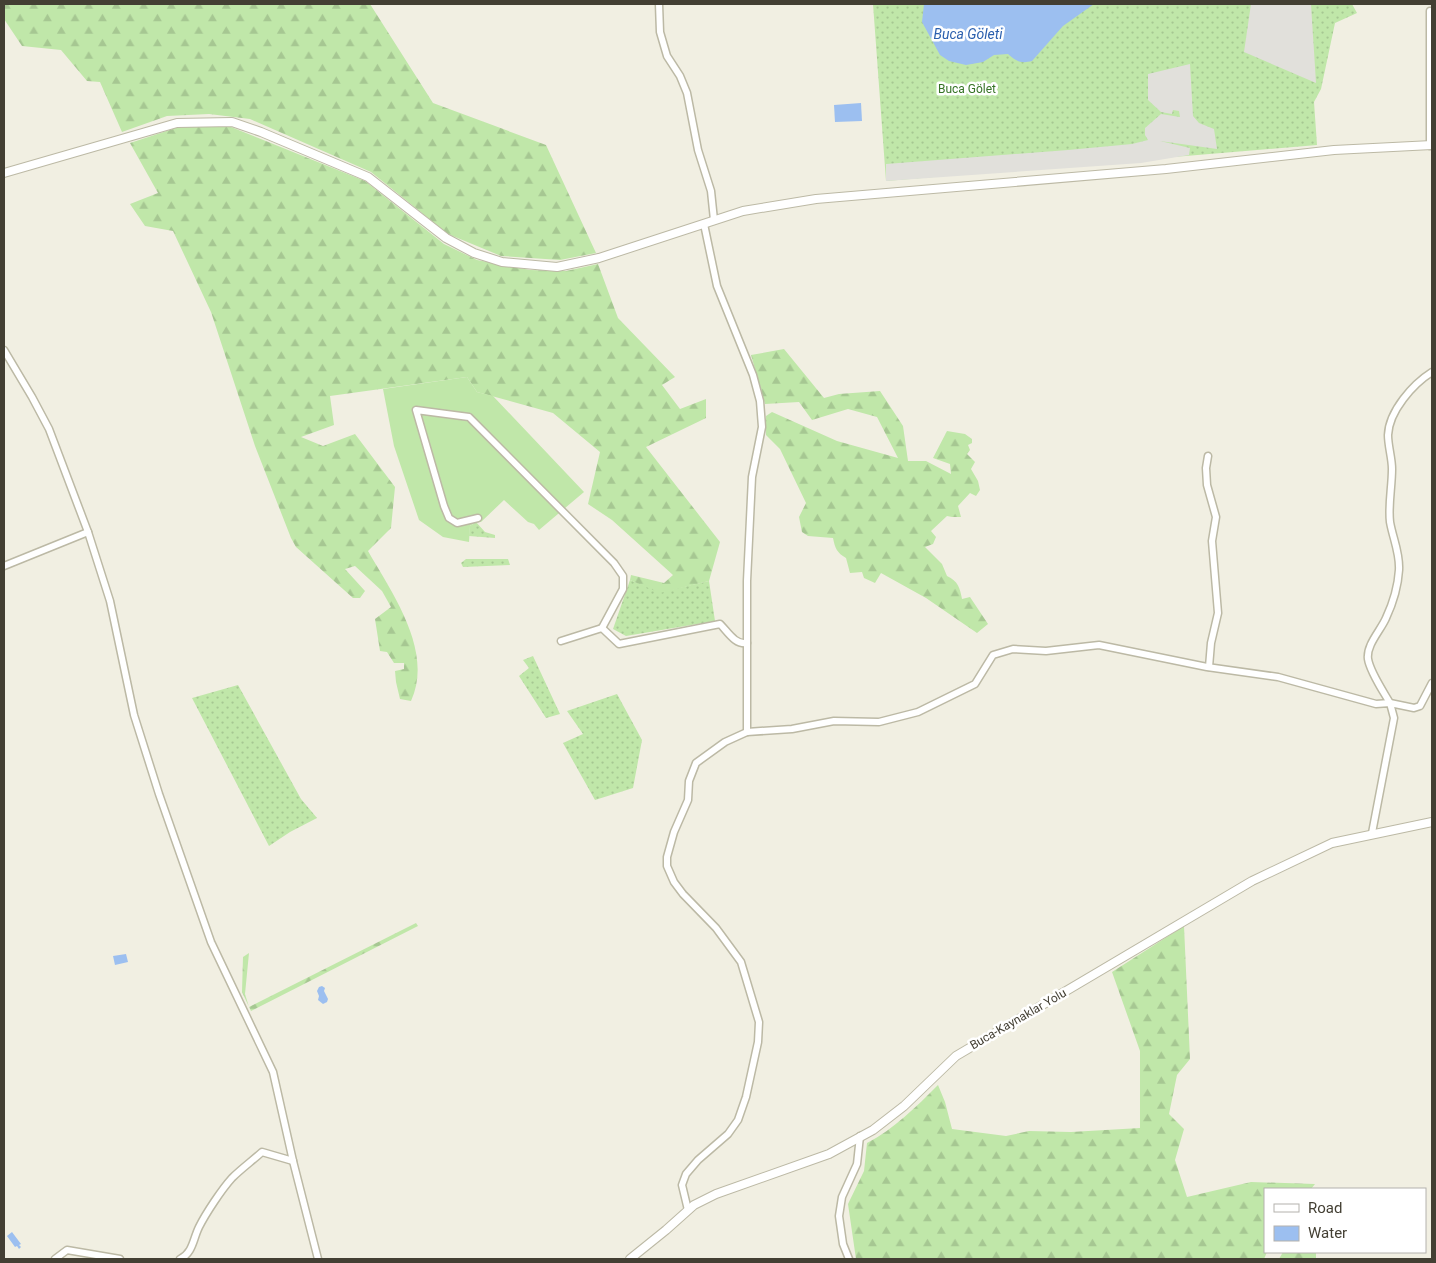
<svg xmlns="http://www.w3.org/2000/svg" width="1436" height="1263" viewBox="0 0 1436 1263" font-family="Roboto,sans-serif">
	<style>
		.grass { fill: url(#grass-dots) }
		.forest { fill: url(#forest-firs) }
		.garden { fill: #c0e7a9 }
		.parking { fill: #e1e0db }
		.water { fill: #9cbff0 }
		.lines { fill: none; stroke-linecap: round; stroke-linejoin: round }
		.minor-casing { stroke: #bcb9a5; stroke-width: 9 }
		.tertiary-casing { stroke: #bcb9a5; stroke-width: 10 }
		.minor { stroke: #fff; stroke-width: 6 }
		.tertiary { stroke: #fff; stroke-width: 8 }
		.labels { text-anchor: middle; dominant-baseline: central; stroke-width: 5; stroke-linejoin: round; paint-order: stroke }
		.park-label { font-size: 12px; fill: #367426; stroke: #fff }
		.street-label { font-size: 12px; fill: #433f33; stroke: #fff }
		.water-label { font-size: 14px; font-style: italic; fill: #2c60ae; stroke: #fff }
	</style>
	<defs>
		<pattern id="grass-dots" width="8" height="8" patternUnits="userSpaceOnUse" patternTransform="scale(1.25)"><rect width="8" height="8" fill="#c0e7a9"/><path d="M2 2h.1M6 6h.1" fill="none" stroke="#a6c792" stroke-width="1.8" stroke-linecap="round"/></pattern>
		<pattern id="forest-firs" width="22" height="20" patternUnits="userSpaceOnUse" patternTransform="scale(1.25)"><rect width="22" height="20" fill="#c0e7a9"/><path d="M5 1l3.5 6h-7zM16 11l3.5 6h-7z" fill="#a6c792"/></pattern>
	</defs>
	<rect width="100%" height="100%" fill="#f1efe2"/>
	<g class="grass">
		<path d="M873 4H1352L1357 13 1335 23 1321 89 1314 102 1317 145 886 181Z"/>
		<path d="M476 522 485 532 495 535V538L469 536 470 526Z"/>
		<path d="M466 559H508L510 565 463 567 461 563Z"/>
		<path d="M630 580 661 592 709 581 715 621 626 636 613 629Z"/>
		<path d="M533 656 560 714 546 718 519 676 529 668 523 660Z"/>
		<path d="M238 685 301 799 317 818 290 832 269 846 192 698Z"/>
		<path d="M617 694 642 740 633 788 595 800 563 743 583 734 567 711Z"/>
	</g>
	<g class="forest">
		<path d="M4 4H370L433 103 546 145 596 253 560 260 501 256 448 234 371 172 250 119 209 114 167 116 122 132 100 82 87 81 61 50 22 46 4 19Z"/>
		<path d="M182 126 231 127 365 181 444 244 477 260 530 270 566 271 598 264 618 318 675 377 662 385 680 409 706 399V418L646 447 720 542 709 581 660 593 630 580 631 575 664 583 673 575 612 520 588 504 600 452 553 413 477 392 467 377 330 396 334 425 301 437 323 446 355 434 395 487 391 528 368 551C392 593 434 651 411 701L400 699 396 682 395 671 404 669V663H394L387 652 380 651 375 619 391 607 382 591 355 566 345 569 365 591 360 598H353L296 547 291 538 255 446 211 312 173 231 145 226 130 204 158 193 130 143Z"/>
		<path d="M784 349 824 398 839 394 880 391 903 426 908 461H926L951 474 950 464 933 458 947 431 965 434 972 439V443L968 445 970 450 967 454 975 462 971 469 978 481 980 490 976 496 970 493 958 506 961 517H952L947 516 931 531 936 537 933 544 925 547 942 564 947 576C958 581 960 588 962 599L970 597 988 624 977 633 926 598 881 573 875 583 864 578 862 572 850 573 846 558C837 553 835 548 833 538L808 536 802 532 799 517 806 503 780 449 766 435V416L772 412 837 441 898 458 877 417 848 409 812 420 799 402 765 404 751 355Z"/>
		<path d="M416 923 418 926 251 1011 242 992 243 957 249 953 245 994 249 1007Z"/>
		<path d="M1184 926 1190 1059 1177 1075 1169 1114 1184 1129 1175 1160 1187 1197 1251 1182 1315 1184 1311 1189H1265V1252H1267L1264 1259H856L848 1204 864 1171 867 1143C894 1129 916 1107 938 1085L945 1102 952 1129 1006 1136 1029 1131 1071 1132 1140 1128V1051L1112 972Z"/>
		<path d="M1283 1252H1316V1259H1279Z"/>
	</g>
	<path class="garden" d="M467 377 477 392 493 396 584 492 539 530 534 524 528 522 504 500 481 522H476L470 526 469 542 443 537 419 520 394 446 383 389Z"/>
	<g class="parking">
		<path d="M1251 4H1311L1316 83 1244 52Z"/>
		<path d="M1190 64 1193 116 1199 123 1214 129 1217 149 1160 141 1190 148 1189 155 1141 163 886 181V164L1068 150 1132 144 1148 140 1145 135V128L1161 114 1180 117 1179 111 1173 110 1172 114 1161 112 1148 100V74Z"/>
	</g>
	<g class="water">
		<path d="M924 4H1094L1063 26 1032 61C1021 64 1016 61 1008 54L994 55 983 62 966 65 949 61 940 55 922 22Z"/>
		<path d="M861 103 862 121 835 122 834 105Z"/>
		<path d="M126 954 128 962 115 965 113 956Z"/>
		<path d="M322 986 325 988 324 991 328 999 327 1002 323 1004 318 1000 319 996 317 991 319 987Z"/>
		<path d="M12 1232 21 1244 19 1245 21 1247 19 1249 17 1246 15 1247 7 1236Z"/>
	</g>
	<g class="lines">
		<g class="minor-casing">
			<g id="minor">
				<path d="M659 4 660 32 667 56 680 76 687 93 698 150 711 191 714 220"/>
				<path d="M1430 146V11"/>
				<path d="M704 224 717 286 753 375 760 401 762 427 752 477 747 581V732"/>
				<path d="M4 350 32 397 49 429 88 532 110 601 134 715 159 794 211 942 273 1072 293 1161 318 1259"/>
				<path d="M1432 372C1413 384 1389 411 1388 435 1388 446 1392 458 1392 469 1392 487 1388 505 1390 522 1393 539 1400 553 1399 570 1398 586 1393 603 1386 618 1381 630 1366 645 1368 659 1370 672 1383 691 1390 703L1414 708 1420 706 1432 683"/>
				<path d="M1208 456 1206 468 1207 485 1216 517 1212 541 1218 613 1211 643 1209 667"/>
				<path d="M478 518 457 523 449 518 444 506 416 410 469 417 614 563 623 576V589L602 628"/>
				<path d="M4 566 88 532"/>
				<path d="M561 641 602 628 619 644 720 624C728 632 735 645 747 643"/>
				<path d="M688 1210 682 1185 686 1174 698 1160 728 1134 738 1120 746 1097 758 1042 759 1022 741 962 716 928 683 894 674 882 667 866V857L674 832 688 800 689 781 696 763 725 742 747 732 792 729 834 721 879 722 918 712 975 684 993 655 1013 649 1046 651 1099 645 1207 667 1278 677 1376 704 1390 703 1394 718 1372 833"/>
				<path d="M55 1259 67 1250 120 1259"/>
				<path d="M180 1259C193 1253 193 1239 199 1227 206 1213 222 1189 232 1178 241 1169 252 1161 262 1152L293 1161"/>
				<path d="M849 1259 843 1244 839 1216 842 1197 857 1164 860 1136"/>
			</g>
		</g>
		<g class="tertiary-casing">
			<g id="tertiary">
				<path d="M4 173 177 123 232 122 261 132 368 177 446 238 474 253 502 262 557 267 599 258 743 211 816 199 1166 169 1334 150 1432 145"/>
				<path d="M630 1259 666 1230 694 1205 716 1194 829 1154 873 1130 904 1106 956 1056 1252 881 1332 843 1432 822"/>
			</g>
		</g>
		<use href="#minor" class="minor"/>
		<use href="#tertiary" class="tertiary"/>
	</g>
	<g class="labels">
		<g class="park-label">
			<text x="967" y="89">Buca Gölet</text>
		</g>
		<g class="street-label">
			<text transform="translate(1018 1019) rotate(-30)">Buca-Kaynaklar Yolu</text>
		</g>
		<g class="water-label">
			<text x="968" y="34">Buca Göleti</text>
		</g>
	</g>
	<rect width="1436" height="1263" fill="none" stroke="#433f33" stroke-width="10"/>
	<rect x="1264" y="1188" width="162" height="65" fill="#ffffff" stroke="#b4b2ad"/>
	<rect x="1274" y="1204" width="25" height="8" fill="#ffffff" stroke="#b4b2ad"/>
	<text x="1308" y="1213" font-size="15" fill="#433f33">Road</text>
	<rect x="1274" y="1226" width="25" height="15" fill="#9cbff0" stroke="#b4b2ad"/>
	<text x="1308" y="1238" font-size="15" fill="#433f33">Water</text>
</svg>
